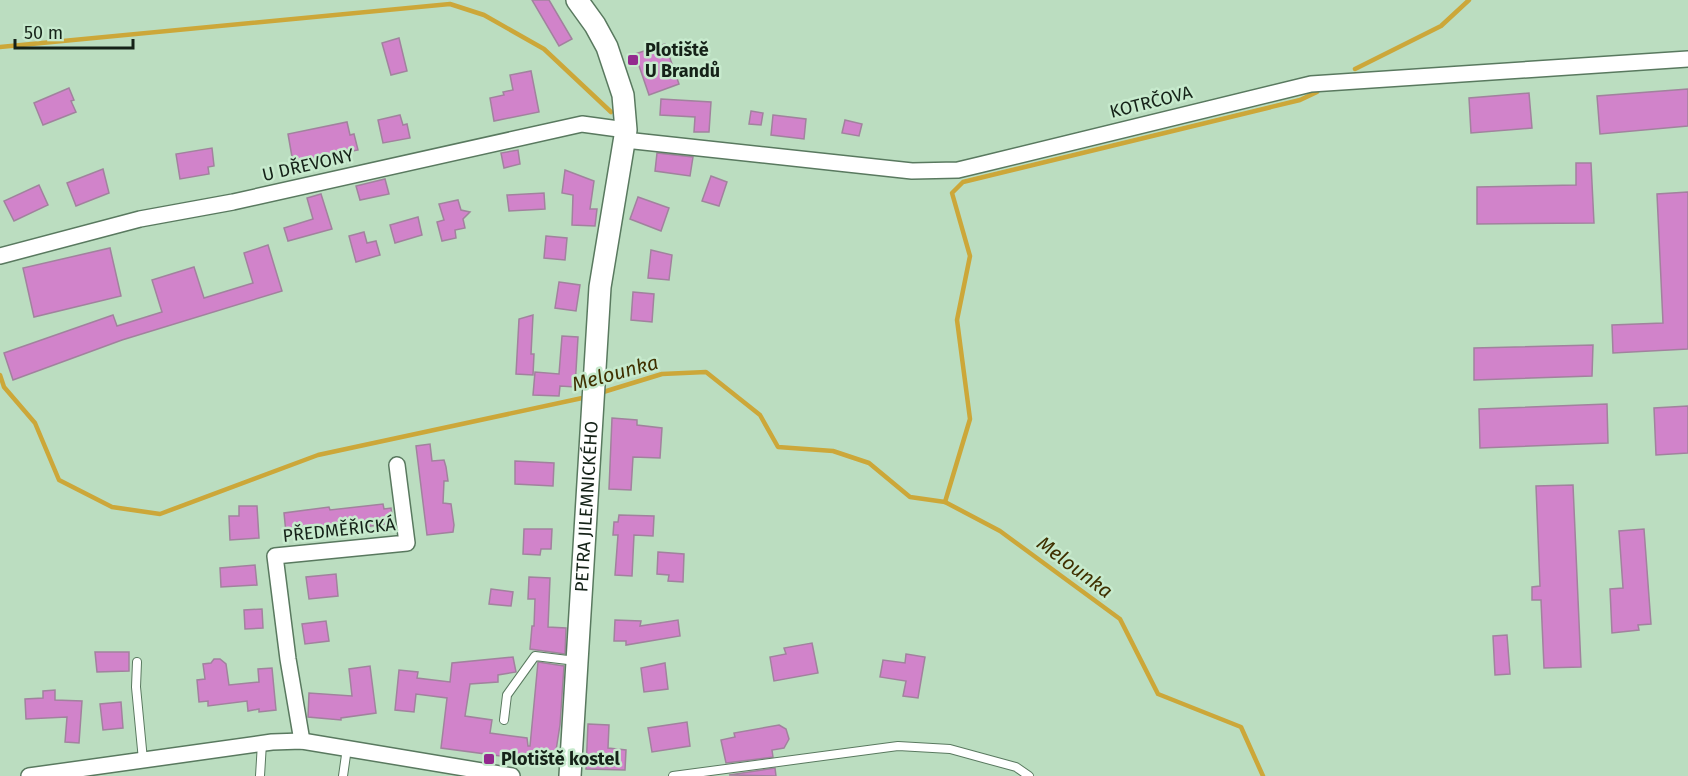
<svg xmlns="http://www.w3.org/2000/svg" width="1688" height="776" viewBox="0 0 1688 776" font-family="'Fira Sans',sans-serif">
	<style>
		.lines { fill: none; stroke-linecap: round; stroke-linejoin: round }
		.stream { stroke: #cca739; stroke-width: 4.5 }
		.building { fill: #d183ca; stroke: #a1829d; stroke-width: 1.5 }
		.lane-casing { stroke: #59795f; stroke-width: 10 }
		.street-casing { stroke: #59795f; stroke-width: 18 }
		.secondary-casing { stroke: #59795f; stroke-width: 24 }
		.lane { stroke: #fff; stroke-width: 8 }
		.street { stroke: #fff; stroke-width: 15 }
		.secondary { stroke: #fff; stroke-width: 21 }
		.poi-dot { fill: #932a8e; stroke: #c7eacd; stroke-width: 2 }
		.labels { text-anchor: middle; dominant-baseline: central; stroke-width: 5; stroke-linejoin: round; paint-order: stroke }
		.poi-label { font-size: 18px; font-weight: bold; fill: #152218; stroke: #c7eacd; text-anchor: start }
		.street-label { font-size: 18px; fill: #152218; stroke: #c7eacd }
		.water-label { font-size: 20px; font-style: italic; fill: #3f3000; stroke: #c7eacd }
	</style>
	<rect width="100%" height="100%" fill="#bbddc0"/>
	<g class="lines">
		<g class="stream">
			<path d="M0 47 450 4 484 15 544 49 611 112"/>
			<path d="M1355 69 1441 26 1469 0"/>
			<path d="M0 375 4 387 35 423 59 480 112 507 160 514 318 455 587 397"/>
			<path d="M600 393 662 374 706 372 760 415 778 447 833 451 869 463 910 497 945 502 1000 531 1120 619 1158 694 1241 727 1263 776"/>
			<path d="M945 502 970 419 957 320 970 256 952 193 963 182 1300 100 1317 92"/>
		</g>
	</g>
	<g class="building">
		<path d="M532 0H549L572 39 559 46Z"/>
		<path d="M399 38 407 71 391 75 382 43Z"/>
		<path d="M665 44 679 84 649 95 635 54Z"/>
		<path d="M531 71 539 112 494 121 490 98 504 95 503 92 513 90 510 75Z"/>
		<path d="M69 88 74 100 71 101 76 112 43 125 34 103Z"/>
		<path d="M1688 89V126L1600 134 1597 96Z"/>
		<path d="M1529 93 1532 128 1471 133 1469 98Z"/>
		<path d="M661 99 711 102 709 132H694L695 117 660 115Z"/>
		<path d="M751 111 763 113 761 125 749 124Z"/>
		<path d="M400 115 403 125 407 124 410 138 383 143 378 120Z"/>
		<path d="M773 115 806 119 804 139 771 135Z"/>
		<path d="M845 120 862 124 859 136 842 133Z"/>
		<path d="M347 122 350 135 354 134 358 150 309 160 311 171 295 174 288 134Z"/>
		<path d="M212 148 214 166 208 167 209 174 180 179 176 154Z"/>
		<path d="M518 150 520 164 504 168 501 153Z"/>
		<path d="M657 153 693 157 690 176 655 171Z"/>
		<path d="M1576 163H1591L1594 223 1477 224V187L1576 185Z"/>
		<path d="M103 169 109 193 76 206 67 183Z"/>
		<path d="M565 170 594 181 590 209H597L595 226 572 225 573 195 562 193Z"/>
		<path d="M711 176 727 182 719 206 702 201Z"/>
		<path d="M385 179 389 194 360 200 356 186Z"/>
		<path d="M39 185 48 205 14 221 4 201Z"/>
		<path d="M1688 192V349L1613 353 1612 325 1663 323 1657 194Z"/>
		<path d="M544 193 545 209 509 211 507 195Z"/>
		<path d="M321 194 332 229 288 241 284 228 313 219 307 198Z"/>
		<path d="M638 197 669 208 661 231 630 219Z"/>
		<path d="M458 200 461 210 470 212 463 219 465 228 455 230 456 238 442 241 437 222 444 220 439 204Z"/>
		<path d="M418 217 422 235 395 243 390 225Z"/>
		<path d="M364 232 367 243 376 241 380 255 356 262 349 236Z"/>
		<path d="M546 236 567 238 565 260 544 258Z"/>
		<path d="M268 245 282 291 122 340 13 380 4 353 113 315 117 326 162 312 152 280 194 267 204 298 253 283 244 253Z"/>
		<path d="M110 248 121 296 34 317 23 268Z"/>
		<path d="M651 250 672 255 669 280 648 278Z"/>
		<path d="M559 282 580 285 576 311 555 308Z"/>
		<path d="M633 292 654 294 652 322 631 320Z"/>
		<path d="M533 315 531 354H534L533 375 516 374 519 319Z"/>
		<path d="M562 336 578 337 575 387 560 386 559 396 533 395 535 372 559 374Z"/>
		<path d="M1593 345 1592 376 1474 380V348Z"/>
		<path d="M1607 404 1608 443 1480 448 1479 409Z"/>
		<path d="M1688 406V453L1656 455 1654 408Z"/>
		<path d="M612 418 637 420V425L662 428 660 458 633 457 631 490 609 489Z"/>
		<path d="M430 444 432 461 444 460 446 467 448 481H444L443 503 451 504 454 525 453 532 427 535 416 446Z"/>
		<path d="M515 461 554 463 553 486 515 484Z"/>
		<path d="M1573 485 1581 667 1544 668 1541 600H1532V587L1540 586 1536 486Z"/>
		<path d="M383 504 384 509 391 508 393 523 357 528V526L286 533 284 513 329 507 330 510Z"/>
		<path d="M239 506H257L259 538 230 540 229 516H239Z"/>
		<path d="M619 515 654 516 653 536 634 535 632 576 615 575 618 535H613L614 522H618Z"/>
		<path d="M524 529H552L551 549H541L540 555 523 554Z"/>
		<path d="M1644 529 1651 624 1638 625 1639 630 1612 633 1610 589 1623 588 1619 531Z"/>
		<path d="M658 552 684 554 683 582 668 581 669 575 657 574Z"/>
		<path d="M255 565 257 585 221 587 220 568Z"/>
		<path d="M336 574 338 596 309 599 306 577Z"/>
		<path d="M529 577 550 578 548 627 566 628 565 654 530 649 532 626H534L535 599H528Z"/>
		<path d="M491 589 513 592 511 606 489 604Z"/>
		<path d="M262 609 263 628 245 629 244 610Z"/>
		<path d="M615 620 641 621 640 626 678 620 680 636 626 645V641H614Z"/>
		<path d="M326 621 329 641 305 644 302 624Z"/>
		<path d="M1507 635 1510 674 1495 675 1493 636Z"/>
		<path d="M812 643 818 673 774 681 770 657 786 654 784 648Z"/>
		<path d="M95 652H129V671L97 672Z"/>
		<path d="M906 654 925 657 918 698 903 696 906 681 880 677 883 660 905 663Z"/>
		<path d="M513 657 516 672 498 675V682L470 684 465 716 492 720 490 733 527 738 528 746H530L538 662 564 666 560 725 554 763 441 748 447 698 416 694 414 712 395 710 399 670 418 672 417 678 450 682 452 663Z"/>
		<path d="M214 659H220L226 664 229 685 259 682 258 669 272 668 276 710 259 712V709L248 711 247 701 208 706V701L199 702 197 680 205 679 203 664 211 663Z"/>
		<path d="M665 663 668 689 644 692 641 668Z"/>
		<path d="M370 666 376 713 341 718V720L308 717 309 693 352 696 349 669Z"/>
		<path d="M55 690V700L82 701 79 743 65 742 67 717 26 719 25 699 43 698V691Z"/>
		<path d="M121 702 123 728 103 730 100 704Z"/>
		<path d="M687 722 690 746 652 752 648 728Z"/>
		<path d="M588 724 609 725 608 748 626 750 625 770 586 769Z"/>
		<path d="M779 725 786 729 789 739 784 748 772 750 773 757 726 763 721 740 735 737 734 733Z"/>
		<path d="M775 768 776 776 729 775Z"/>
	</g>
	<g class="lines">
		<g class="lane-casing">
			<g id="lane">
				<path d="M137 662 136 687 143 760"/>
				<path d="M504 720 507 695 535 656 576 661"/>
				<path d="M260 776 262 743"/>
				<path d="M343 776 347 748"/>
				<path d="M673 776 898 746 950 749 1016 767 1029 776"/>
			</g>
		</g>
		<g class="street-casing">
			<g id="street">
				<path d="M625 140 912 171 958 170 983 164 1311 84 1688 59"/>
				<path d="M0 256 140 219 233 202 582 124 626 130"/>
				<path d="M302 741 288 659 275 556 407 543 397 465"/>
				<path d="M29 776 272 742 302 741 512 776"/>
			</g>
		</g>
		<g class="secondary-casing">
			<g id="secondary">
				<path id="s1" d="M570 776 600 287 626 130 623 95 607 47 595 25 577 0"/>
			</g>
		</g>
		<use href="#lane" class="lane"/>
		<use href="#street" class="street"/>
		<use href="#secondary" class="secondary"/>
	</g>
	<g class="poi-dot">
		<rect x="627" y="54" width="12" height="12" rx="3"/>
		<rect x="483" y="753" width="12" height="12" rx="3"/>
	</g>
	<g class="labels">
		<g class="poi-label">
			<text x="645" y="50">Plotiště<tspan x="645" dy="21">U Brandů</tspan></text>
			<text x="501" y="759">Plotiště kostel</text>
		</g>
		<g class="street-label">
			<text transform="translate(1151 102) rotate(-14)">KOTRČOVA</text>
			<text transform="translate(308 165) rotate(-13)">U DŘEVONY</text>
			<text stroke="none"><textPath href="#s1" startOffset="270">PETRA JILEMNICKÉHO</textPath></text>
			<text transform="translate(339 530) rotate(-6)">PŘEDMĚŘICKÁ</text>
		</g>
		<g class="water-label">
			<text transform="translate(615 373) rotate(-15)">Melounka</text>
			<text transform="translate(1075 567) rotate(37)">Melounka</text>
		</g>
	</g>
	<path d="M15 39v9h118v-9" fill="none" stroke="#152218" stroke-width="3"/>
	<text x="24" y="39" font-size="18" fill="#152218" stroke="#c7eacd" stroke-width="4.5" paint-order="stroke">50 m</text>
</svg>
